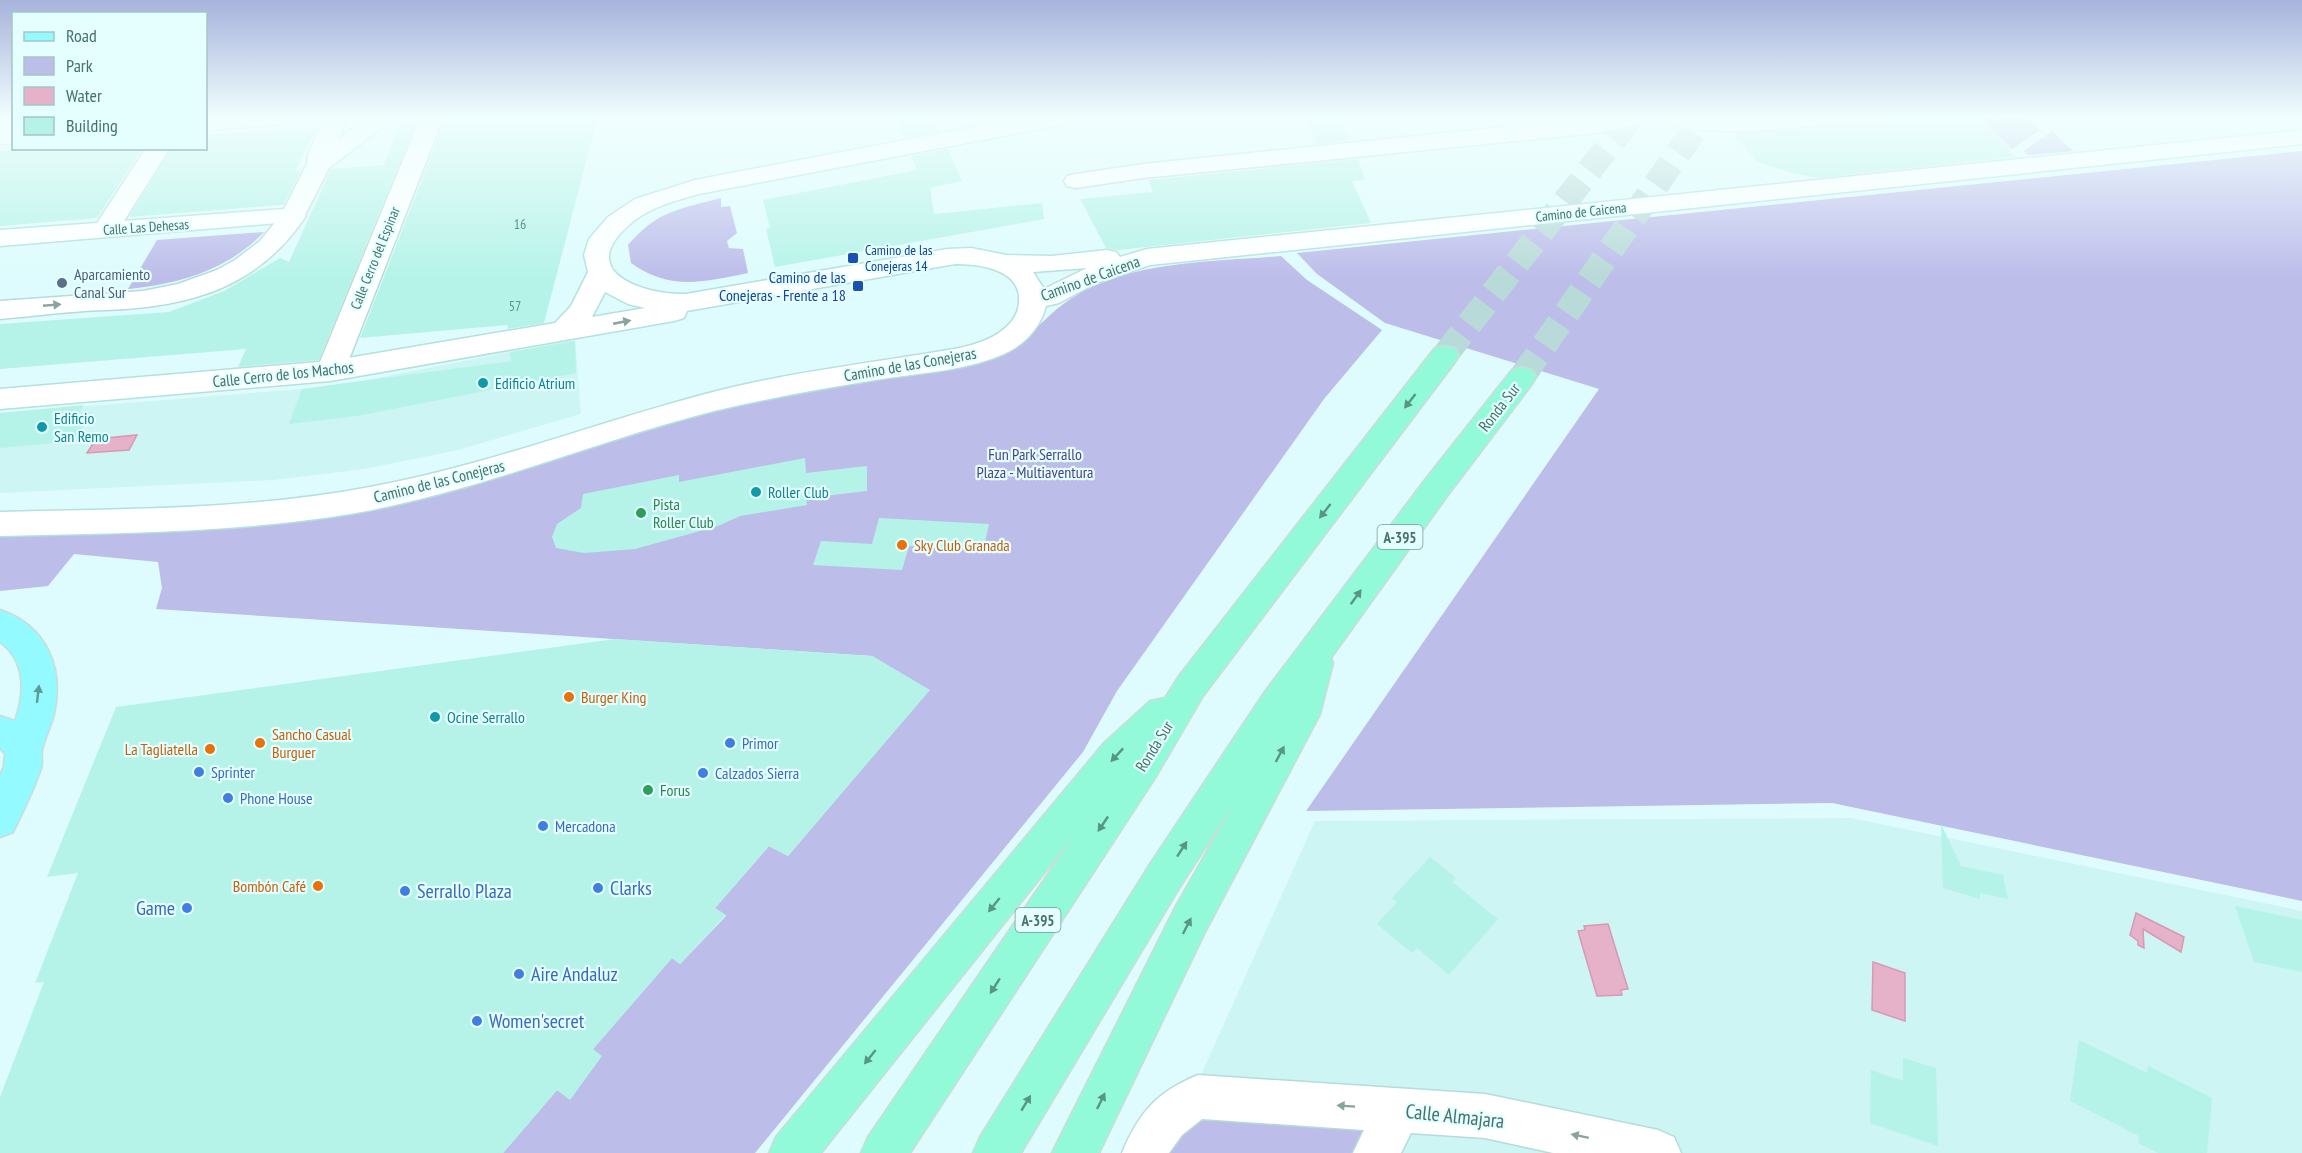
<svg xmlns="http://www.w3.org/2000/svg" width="2302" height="1153" viewBox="0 0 2302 1153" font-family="'PT Sans Narrow',sans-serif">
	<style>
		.residential { fill: #ccf5f3 }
		.green { fill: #bdbdea }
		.water { fill: #e6b2c9; stroke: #d998b3; stroke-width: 1.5 }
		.building { fill: #b5f3e8 }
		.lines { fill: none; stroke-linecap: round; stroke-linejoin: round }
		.highway-tunnel { stroke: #b8dad8; stroke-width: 26; stroke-dasharray: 26 13; stroke-linecap: butt }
		.street-casing { stroke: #b5dcd7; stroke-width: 3 }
		.secondary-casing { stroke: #b3e1dc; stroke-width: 3 }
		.primary-casing { stroke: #cfdbd8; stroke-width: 3 }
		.highway-casing { stroke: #cfdbd8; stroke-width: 3 }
		.street { fill: #fff; fill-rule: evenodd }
		.secondary { fill: #fff; fill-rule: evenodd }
		.primary { fill: #93faff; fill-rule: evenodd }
		.highway { fill: #92fad9; fill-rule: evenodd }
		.oneway { fill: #87a49e }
		.oneway2 { fill: #599585 }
		.oneway3 { fill: #5d9c96 }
		.transit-dot { fill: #1a4fb4; stroke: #e5feff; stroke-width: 2 }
		.service-dot { fill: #5c6f8a; stroke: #e5feff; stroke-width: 2 }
		.culture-dot { fill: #0f9aa8; stroke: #e5feff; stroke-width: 2 }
		.leisure-dot { fill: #2e9e5b; stroke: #e5feff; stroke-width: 2 }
		.food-dot { fill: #e8710a; stroke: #e5feff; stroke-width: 2 }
		.shop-dot { fill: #3f7fe0; stroke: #e5feff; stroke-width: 2 }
		.labels { text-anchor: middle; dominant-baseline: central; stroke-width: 4.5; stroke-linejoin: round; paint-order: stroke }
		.far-street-label { font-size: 14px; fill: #467369; stroke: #e5feff }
		.number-label { font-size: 14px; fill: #629389 }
		.far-transit-label { font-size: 14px; fill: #164399; stroke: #e5feff; text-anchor: start }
		.shield { fill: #e5feff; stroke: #769d96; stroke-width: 1.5 }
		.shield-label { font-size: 15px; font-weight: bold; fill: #467369 }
		.service-label { font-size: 16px; fill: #4e5e75; stroke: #e5feff; text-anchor: start }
		.transit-label { font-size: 16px; fill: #164399; stroke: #e5feff; text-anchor: end }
		.street-label { font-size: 16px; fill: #467369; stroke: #e5feff }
		.culture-label { font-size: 16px; fill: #0d838f; stroke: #e5feff; text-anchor: start }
		.park-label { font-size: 16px; fill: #4b4285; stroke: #e5feff }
		.leisure-label { font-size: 16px; fill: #27864d; stroke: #e5feff; text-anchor: start }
		.food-label { font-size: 16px; fill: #c56008; stroke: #e5feff; text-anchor: start }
		.shop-label { font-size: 16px; fill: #366cbe; stroke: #e5feff; text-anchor: start }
		.near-shop-label { font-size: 20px; fill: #366cbe; stroke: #e5feff; text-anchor: start }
		.near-street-label { font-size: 20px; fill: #467369; stroke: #e5feff }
	</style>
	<rect width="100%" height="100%" fill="#defcfd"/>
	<g class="residential">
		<path d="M567 341H575L581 414 454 451 364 469 273 480 0 493V413L302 389 367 380Z"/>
		<path d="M1851 818 2302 911V1153H1166L1315 821Z"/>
	</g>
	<g class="green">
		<path d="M1978 116 1992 119 2026 117 2040 130 2012 149Z"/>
		<path d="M2052 131 2073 151 2028 155 2024 151Z"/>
		<path d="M2302 151V901L1832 803 1306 811 1599 389 1385 323 1317 274 1297 253Z"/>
		<path d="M721 198V207L730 206 737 233 727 241 729 248 743 249 748 273C704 282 670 291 631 263L628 245C657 211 679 209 721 198Z"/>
		<path d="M264 232C228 270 179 284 128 289L157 240Z"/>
		<path d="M1281 256 1307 280 1382 330 1324 399 1117 691 1083 752 755 1153H503L557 1090 570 1099 593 1049 672 958 680 964 726 916 715 908 769 846 788 856 929 690 872 656 156 609 162 588 158 562 74 554 48 586 0 591V533L237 523 778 396 1017 346C1036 330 1051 311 1072 298 1131 260 1213 262 1281 256Z"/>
		<path d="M1205 1114 1377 1120 1358 1153H1168L1175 1139Z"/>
	</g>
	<g class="water">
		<path d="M137 435 129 450 87 453 96 439Z"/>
		<path d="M2136 913 2184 937 2181 952 2143 929 2144 948 2138 945V941L2130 935Z"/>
		<path d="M1608 924 1628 989 1621 990 1622 995 1597 996 1578 931 1585 930 1584 926Z"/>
		<path d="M1873 962 1905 973V1021L1872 1010Z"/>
	</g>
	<g class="building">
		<path d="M503 116H598L544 323 508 329 507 325 360 338 444 123 447 120Z"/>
		<path d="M895 116H933L940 131 904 138Z"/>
		<path d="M1305 116H1339L1350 140 1318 144Z"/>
		<path d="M1931 116H1978L2011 149H2007L2015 157 1819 178 1792 173 1756 161 1733 133 1792 130Z"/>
		<path d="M415 125 319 360 238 367 246 349 0 369V324L169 312 224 291 280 258 289 262 331 169 384 165 399 126Z"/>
		<path d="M317 128 295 171H301L283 205 129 217 172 148H206V135Z"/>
		<path d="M29 148H143L97 218 0 226V151Z"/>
		<path d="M948 149 962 181 930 188 934 214 1042 203 1044 219 775 267 766 229 770 228 763 200 917 170 911 156Z"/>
		<path d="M1358 159 1365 180 1352 181 1371 223 1118 250 1106 248 1080 199 1153 192 1149 180Z"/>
		<path d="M575 341 576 373 357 416 289 424 302 389 511 361 510 352Z"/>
		<path d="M84 405 79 413 92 412 75 441 0 448V413Z"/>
		<path d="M805 458 806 473 867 466V491L806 498 807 505 740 516 718 526 635 549 584 553 556 548 552 537 557 524 581 508 583 494 679 475V482Z"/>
		<path d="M879 518 989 524 983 551 909 546 902 570 813 565 821 541 872 544Z"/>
		<path d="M615 639 872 656 930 690 788 856 769 846 715 908 726 915 680 964 672 958 593 1049 602 1056 570 1100 557 1090 503 1153H0V1097L44 982 35 983 78 873 47 877 116 707Z"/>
		<path d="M1941 824 1961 866 2003 875 2008 899 1980 893V899L1943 888Z"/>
		<path d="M1430 857 1456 878 1452 882 1498 919 1449 975 1417 948 1412 953 1377 924 1397 902 1392 898Z"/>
		<path d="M2235 906 2302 920V972L2254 962Z"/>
		<path d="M2079 1040 2147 1073 2148 1066 2212 1098 2207 1153H2158L2138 1143 2139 1136 2070 1101Z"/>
		<path d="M1903 1058 1936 1068 1938 1146 1870 1123 1871 1070 1903 1081Z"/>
	</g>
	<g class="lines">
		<g class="highway-tunnel">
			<path d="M1445 355 1632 116"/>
			<path d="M1522 377 1704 116"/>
		</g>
		<g class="street-casing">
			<g id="street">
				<path d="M0 116H14L11 130 0 131Z"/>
				<path d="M421 116H439L442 121 348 362 344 369 334 372 324 369 320 362Z"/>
				<path d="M1610 116H1641L1631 126 1596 133 1143 178 1076 188 1067 186 1064 181 1067 176 1076 174 1143 164Z"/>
				<path d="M1650 116 1727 118 1851 116 1848 121 1840 123C1772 130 1720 138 1653 121Z"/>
				<path d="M293 208 302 211 306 216C257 289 188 307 105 310 70 311 35 316 0 319V301L143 291 178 284 217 270 235 260 260 241 284 211Z"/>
				<path d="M1198 1075 1485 1094 1658 1130 1674 1137 1681 1153H1553L1485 1138 1411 1133 1401 1153H1353L1364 1130 1202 1119 1182 1135 1169 1153H1122C1139 1112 1157 1092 1198 1075Z"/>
			</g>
		</g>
		<g class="secondary-casing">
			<g id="secondary">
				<path d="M206 116H310L307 121 299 123 206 130Z"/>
				<path d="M325 116H348L339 139 370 116H397L329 168 302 221 0 246V230L97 223 146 148H170L124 221 284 209 307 164 308 155Z"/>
				<path d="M1031 116H1082L1079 121 1071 123 699 194C674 201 647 208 628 226 575 273 645 295 686 294L947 249 971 248 1006 255 1052 256 1107 250 1116 252 1120 257 1147 249 2302 130V144L1150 265 1094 284 1059 303 1046 306C1040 330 1022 347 999 356 962 371 920 373 881 379 825 388 769 398 714 411 592 442 475 493 350 514 235 533 116 533 0 536V512C123 509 249 510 370 487 485 466 595 423 709 393 789 372 872 363 954 349 974 345 997 339 1011 322 1016 316 1019 309 1019 301 1021 269 979 264 955 264L687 311 684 318 674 321 330 381 0 409V389L330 361 555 323 571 306 588 272 584 255 589 239 608 217 635 199 695 180ZM1087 268 1044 289 1033 272ZM605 292 628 304 645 308 592 317Z"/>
				<path d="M14 129V143L0 144V130Z"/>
			</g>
		</g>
		<g class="primary-casing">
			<path id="primary" d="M0 610C47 626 64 668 54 714 51 726 45 737 42 750 41 756 43 762 41 768 34 790 23 811 13 832L0 837V776L4 766 5 754 0 748V716L15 721C25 693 26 661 0 642Z"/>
		</g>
		<g class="highway-casing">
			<g id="highway">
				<path d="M1445 346 1455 348 1459 355 1455 362 1203 696 1155 778 910 1153H861L868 1137 1076 833 821 1153H769L776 1137 1104 743 1150 701 1165 698 1179 676 1435 348Z"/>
				<path d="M1522 367 1532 370 1536 377 1532 384 1450 492 1331 658 1333 663 1320 714 1204 934 1099 1153H1052L1176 906 1236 800 1178 890 1021 1153H973L980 1137 1150 864 1264 693 1428 476 1512 370Z"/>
			</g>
		</g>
		<use href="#street" class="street"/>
		<use href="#secondary" class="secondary"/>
		<use href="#primary" class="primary"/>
		<use href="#highway" class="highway"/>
	</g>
	<defs><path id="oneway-solid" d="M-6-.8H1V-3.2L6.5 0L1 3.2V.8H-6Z" transform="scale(1.5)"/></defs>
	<g class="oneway">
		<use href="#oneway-solid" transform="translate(52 305) rotate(-5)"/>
		<use href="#oneway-solid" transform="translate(622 322) rotate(-11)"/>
		<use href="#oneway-solid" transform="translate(1346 1106) rotate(-176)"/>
		<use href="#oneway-solid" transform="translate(1580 1136) rotate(-168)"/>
	</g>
	<g class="oneway2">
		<use href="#oneway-solid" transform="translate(1410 401) rotate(128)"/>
		<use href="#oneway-solid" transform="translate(1325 511) rotate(128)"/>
		<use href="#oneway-solid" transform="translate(1356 597) rotate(-54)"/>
		<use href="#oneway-solid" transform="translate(1280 754) rotate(-62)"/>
		<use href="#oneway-solid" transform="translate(1117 755) rotate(133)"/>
		<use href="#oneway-solid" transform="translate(1103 824) rotate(124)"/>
		<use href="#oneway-solid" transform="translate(1182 849) rotate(-57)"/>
		<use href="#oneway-solid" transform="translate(994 905) rotate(129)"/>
		<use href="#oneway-solid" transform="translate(1187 926) rotate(-63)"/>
		<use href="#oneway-solid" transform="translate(995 986) rotate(123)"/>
		<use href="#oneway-solid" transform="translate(870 1057) rotate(129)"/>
		<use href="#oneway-solid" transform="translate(1101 1101) rotate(-64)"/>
		<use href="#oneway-solid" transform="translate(1026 1103) rotate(-59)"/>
	</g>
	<use class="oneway3" href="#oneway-solid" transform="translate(38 694) rotate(-83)"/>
	<linearGradient id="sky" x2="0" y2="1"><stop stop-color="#a7b3dc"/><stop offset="0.42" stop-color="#f0fefe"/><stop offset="1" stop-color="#f0fefe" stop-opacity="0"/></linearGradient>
	<rect width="2302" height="278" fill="url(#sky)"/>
	<g class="transit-dot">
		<rect x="847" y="252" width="12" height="12" rx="3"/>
		<rect x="852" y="280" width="12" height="12" rx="3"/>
	</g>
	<circle class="service-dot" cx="62" cy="283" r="6"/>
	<g class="culture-dot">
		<circle cx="483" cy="383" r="6"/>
		<circle cx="42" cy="427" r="6"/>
		<circle cx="756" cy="492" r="6"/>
		<circle cx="435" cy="717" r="6"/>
	</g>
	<g class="leisure-dot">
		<circle cx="641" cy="513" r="6"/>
		<circle cx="648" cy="790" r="6"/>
	</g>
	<g class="food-dot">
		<circle cx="902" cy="545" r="6"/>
		<circle cx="569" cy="697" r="6"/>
		<circle cx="260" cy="743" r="6"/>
		<circle cx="210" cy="749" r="6"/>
		<circle cx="318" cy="886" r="6"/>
	</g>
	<g class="shop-dot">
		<circle cx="730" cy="743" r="6"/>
		<circle cx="199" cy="772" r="6"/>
		<circle cx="703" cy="773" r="6"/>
		<circle cx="228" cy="798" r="6"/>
		<circle cx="543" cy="826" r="6"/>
		<circle cx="598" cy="888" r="6"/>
		<circle cx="405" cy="891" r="6"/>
		<circle cx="187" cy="908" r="6"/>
		<circle cx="519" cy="974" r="6"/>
		<circle cx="477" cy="1021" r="6"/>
	</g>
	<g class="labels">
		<g class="far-street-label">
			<text transform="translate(1581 212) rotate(-6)">Camino de Caicena</text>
			<text transform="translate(146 227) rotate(-4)">Calle Las Dehesas</text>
			<text transform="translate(375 258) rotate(-68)">Calle Cerro del Espinar</text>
		</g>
		<g class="number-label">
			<text x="520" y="224">16</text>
			<text x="515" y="306">57</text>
		</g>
		<g class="far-transit-label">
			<text x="865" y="250">Camino de las<tspan x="865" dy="16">Conejeras 14</tspan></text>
		</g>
		<g class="shield">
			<rect x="1377.5" y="525" width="45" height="24" rx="4.5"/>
			<rect x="1015.5" y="908" width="45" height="24" rx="4.5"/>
		</g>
		<g class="shield-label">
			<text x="1400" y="537">A-395</text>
			<text x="1038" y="920">A-395</text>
		</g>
		<g class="service-label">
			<text x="74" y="274">Aparcamiento<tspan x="74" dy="18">Canal Sur</tspan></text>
		</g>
		<g class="transit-label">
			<text x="846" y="277">Camino de las<tspan x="846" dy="18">Conejeras - Frente a 18</tspan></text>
		</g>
		<g class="street-label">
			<text transform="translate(1090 278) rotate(-20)">Camino de Caicena</text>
			<text transform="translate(910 364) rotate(-10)">Camino de las Conejeras</text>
			<text transform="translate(283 374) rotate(-6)">Calle Cerro de los Machos</text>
			<text transform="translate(1499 407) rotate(-52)">Ronda Sur</text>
			<text transform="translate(439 481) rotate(-14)">Camino de las Conejeras</text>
			<text transform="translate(1154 746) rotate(-58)">Ronda Sur</text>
		</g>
		<g class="culture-label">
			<text x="495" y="383">Edificio Atrium</text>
			<text x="54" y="418">Edificio<tspan x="54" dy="18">San Remo</tspan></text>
			<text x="768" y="492">Roller Club</text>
			<text x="447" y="717">Ocine Serrallo</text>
		</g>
		<g class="park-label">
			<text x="1035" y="454">Fun Park Serrallo<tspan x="1035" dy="18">Plaza - Multiaventura</tspan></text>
		</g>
		<g class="leisure-label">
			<text x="653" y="504">Pista<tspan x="653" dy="18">Roller Club</tspan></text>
			<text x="660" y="790">Forus</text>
		</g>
		<g class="food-label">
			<text x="914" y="545">Sky Club Granada</text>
			<text x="581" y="697">Burger King</text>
			<text x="272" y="734">Sancho Casual<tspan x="272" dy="18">Burguer</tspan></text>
			<text x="198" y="749" text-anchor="end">La Tagliatella</text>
			<text x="306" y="886" text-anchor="end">Bombón Café</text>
		</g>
		<g class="shop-label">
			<text x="742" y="743">Primor</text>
			<text x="211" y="772">Sprinter</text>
			<text x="715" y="773">Calzados Sierra</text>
			<text x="240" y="798">Phone House</text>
			<text x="555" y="826">Mercadona</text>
		</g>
		<g class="near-shop-label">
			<text x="610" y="888">Clarks</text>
			<text x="417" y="891">Serrallo Plaza</text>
			<text x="175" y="908" text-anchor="end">Game</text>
			<text x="531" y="974">Aire Andaluz</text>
			<text x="489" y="1021">Women'secret</text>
		</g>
		<g class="near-street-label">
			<text transform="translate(1455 1116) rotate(6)">Calle Almajara</text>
		</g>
	</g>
	<rect x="12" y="12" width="195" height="138" fill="#e5feff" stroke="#a5c6c3" stroke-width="1.5"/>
	<rect x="24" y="32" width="30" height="9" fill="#93faff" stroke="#a5c6c3" stroke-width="1.5"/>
	<text x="66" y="42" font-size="18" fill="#467369">Road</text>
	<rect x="24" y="57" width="30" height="18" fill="#bdbdea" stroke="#a5c6c3" stroke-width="1.5"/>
	<text x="66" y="72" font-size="18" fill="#467369">Park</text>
	<rect x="24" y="87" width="30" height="18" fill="#e6b2c9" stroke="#a5c6c3" stroke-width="1.5"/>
	<text x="66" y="102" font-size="18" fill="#467369">Water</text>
	<rect x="24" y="117" width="30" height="18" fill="#b5f3e8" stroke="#a5c6c3" stroke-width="1.5"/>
	<text x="66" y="132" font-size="18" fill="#467369">Building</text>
</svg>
